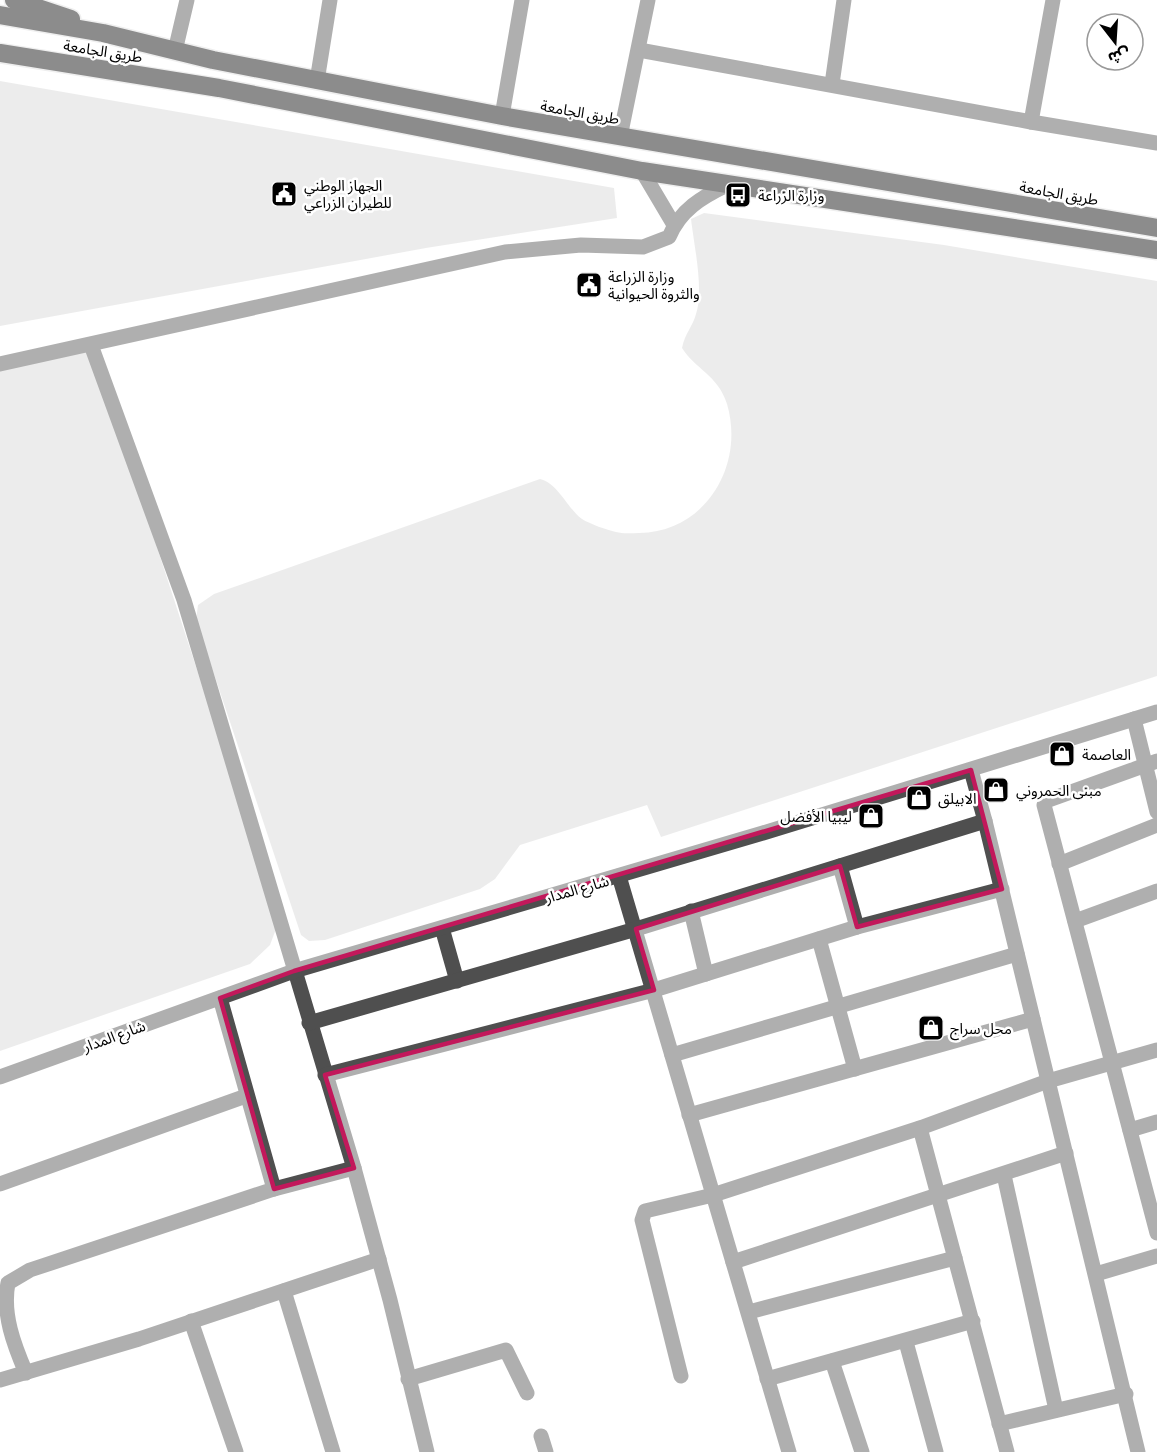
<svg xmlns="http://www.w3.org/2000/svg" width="1157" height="1452" viewBox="0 0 1157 1452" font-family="Manrope,'Noto Sans Arabic',sans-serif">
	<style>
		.green { fill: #d6d6d6 }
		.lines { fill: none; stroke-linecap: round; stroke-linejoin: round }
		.highway-casing { stroke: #dbdbdb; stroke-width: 21 }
		.minor { stroke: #4f4f4f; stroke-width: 15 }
		.highway { stroke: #000; stroke-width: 18 }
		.marked { fill: none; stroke: #c2185b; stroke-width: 4.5; stroke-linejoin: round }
		.labels { text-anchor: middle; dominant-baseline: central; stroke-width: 5; stroke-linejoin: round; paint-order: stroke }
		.street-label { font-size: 15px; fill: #000; stroke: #fff }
		.poi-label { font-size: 15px; fill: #000; stroke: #fff; text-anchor: start }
	</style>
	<rect width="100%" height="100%" fill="#fff"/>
	<g class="green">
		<path d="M0 81 614 188 617 218 426 248 0 326Z"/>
		<path d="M704 213 944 245 1157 281V676L661 837 647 805 520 845 495 879 480 889 325 940 309 941 301 935 196 620 198 605 214 594 540 479C558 483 567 508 582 519 590 524 607 530 616 532 623 534 632 533 639 533 706 532 745 465 727 404 718 375 695 369 682 348 685 333 693 326 696 314 704 290 694 245 691 219Z"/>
		<path d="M91 345 279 921 270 945 250 964 0 1051V364Z"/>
	</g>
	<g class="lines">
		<g class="highway-casing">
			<g id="highway">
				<path d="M14 0 71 19"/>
				<path d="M0 15 103 33 213 60 502 116 1157 228"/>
				<path d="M0 53 219 88 642 171 1157 250"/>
			</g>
		</g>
		<g class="minor">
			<path d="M639 50 1031 122 1157 143"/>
			<path d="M175 51 187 0"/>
			<path d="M317 81 330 0"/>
			<path d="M832 84 844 0"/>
			<path d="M502 116 522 0"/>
			<path d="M1031 122 1053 0"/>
			<path d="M620 137 648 0"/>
			<path d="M642 171 674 225"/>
			<path d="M91 345 184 600 354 1168 390 1300 427 1452"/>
			<path d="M0 364 505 252 581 245 643 247 669 237C680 210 702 197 727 185"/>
			<path d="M1134 719 1157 812"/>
			<path d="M1157 761 1046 801 1044 805 1157 1233"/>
			<path d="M971 770 985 821 1138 1452"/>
			<path d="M1059 864 1157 825"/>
			<path d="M840 866 857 927"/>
			<path d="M619 876 789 1452"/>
			<path d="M691 911 706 974"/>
			<path d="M1075 921 1157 891"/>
			<path d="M442 928 457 981"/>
			<path d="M819 939 855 1069"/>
			<path d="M220 998 274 1189"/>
			<path d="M309 1023 636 929 985 821"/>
			<path d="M672 1055 1017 954"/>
			<path d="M325 1075 654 990 857 927 1002 889"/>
			<path d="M0 1077 294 971 763 833 1157 712"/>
			<path d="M689 1115 1033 1019"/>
			<path d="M920 1128 1007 1452"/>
			<path d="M1130 1130 1157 1122"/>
			<path d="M1004 1175 1056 1410"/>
			<path d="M0 1184 246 1096"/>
			<path d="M733 1262 1066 1153"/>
			<path d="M1096 1274 1157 1256"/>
			<path d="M284 1291 333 1452"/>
			<path d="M749 1312 955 1258"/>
			<path d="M191 1321 236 1452"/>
			<path d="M906 1342 936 1452"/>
			<path d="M832 1361 862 1452"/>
			<path d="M26 1373C14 1345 2 1314 8 1283L30 1270 274 1189 354 1168"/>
			<path d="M681 1376 642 1220 645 1211 713 1195 920 1128 1048 1081 1157 1050"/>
			<path d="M408 1379 506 1350 527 1393"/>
			<path d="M767 1379 973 1321"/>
			<path d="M0 1380 139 1339 379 1259"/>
			<path d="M999 1424 1126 1394"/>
			<path d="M541 1436 546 1452"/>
		</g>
		<use href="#highway" class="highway"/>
	</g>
	<path d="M0 0H1157V1452H0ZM971 770 1002 889 857 927 840 866 636 929 654 990 325 1075 354 1168 274 1189 220 998 294 971Z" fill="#fff" fill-opacity=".55" fill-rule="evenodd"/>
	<path class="marked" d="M971 770 1002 889 857 927 840 866 636 929 654 990 325 1075 354 1168 274 1189 220 998 294 971Z"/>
	<defs>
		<g id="civic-square" transform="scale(1.35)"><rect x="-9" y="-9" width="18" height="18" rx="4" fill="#000" stroke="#fff"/><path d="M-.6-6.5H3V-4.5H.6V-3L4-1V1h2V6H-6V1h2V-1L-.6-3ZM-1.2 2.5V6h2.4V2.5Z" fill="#fff"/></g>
		<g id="bus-square" transform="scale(1.35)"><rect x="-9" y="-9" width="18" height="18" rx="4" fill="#000" stroke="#fff"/><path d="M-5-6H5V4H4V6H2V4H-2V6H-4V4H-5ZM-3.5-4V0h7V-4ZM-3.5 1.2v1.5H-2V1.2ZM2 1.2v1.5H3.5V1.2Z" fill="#fff"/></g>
		<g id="shop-square" transform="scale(1.35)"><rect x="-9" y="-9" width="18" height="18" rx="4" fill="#000" stroke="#fff"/><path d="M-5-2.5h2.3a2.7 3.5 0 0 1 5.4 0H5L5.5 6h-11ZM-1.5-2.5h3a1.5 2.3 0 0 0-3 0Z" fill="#fff"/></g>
	</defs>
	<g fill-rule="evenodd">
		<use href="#civic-square" x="284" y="194"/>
		<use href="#bus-square" x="738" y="195"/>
		<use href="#civic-square" x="589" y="285"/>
		<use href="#shop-square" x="1062" y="754"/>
		<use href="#shop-square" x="996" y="790"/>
		<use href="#shop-square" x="919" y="798"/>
		<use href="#shop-square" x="871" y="816"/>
		<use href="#shop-square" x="931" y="1028"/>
	</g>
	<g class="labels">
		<g class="street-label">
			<text transform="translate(103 51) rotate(9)">طريق الجامعة</text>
			<text transform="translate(580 112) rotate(10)">طريق الجامعة</text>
			<text transform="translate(1059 193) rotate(10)">طريق الجامعة</text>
			<text transform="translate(577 889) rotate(-16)">شارع المدار</text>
			<text transform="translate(114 1036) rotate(-20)">شارع المدار</text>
		</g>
		<g class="poi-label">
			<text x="304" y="185">الجهاز الوطني<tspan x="304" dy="17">للطيران الزراعي</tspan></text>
			<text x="758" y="195">وزارة الزراعة</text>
			<text x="608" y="276">وزارة الزراعة<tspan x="608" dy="17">والثروة الحيوانية</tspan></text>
			<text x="1082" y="754">العاصمة</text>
			<text x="1016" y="790">مبنى الحمروني</text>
			<text x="938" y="798">الابيلق</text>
			<text x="852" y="816" text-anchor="end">ليبيا الأفضل</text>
			<text x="950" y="1028">محل سراج</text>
		</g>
	</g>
	<g transform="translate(1115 42) rotate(163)"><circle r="28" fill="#ffffff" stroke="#999999" stroke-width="1.5"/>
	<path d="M0-4.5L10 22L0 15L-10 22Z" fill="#000000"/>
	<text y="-9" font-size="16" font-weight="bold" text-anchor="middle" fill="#000000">ش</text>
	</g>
</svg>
